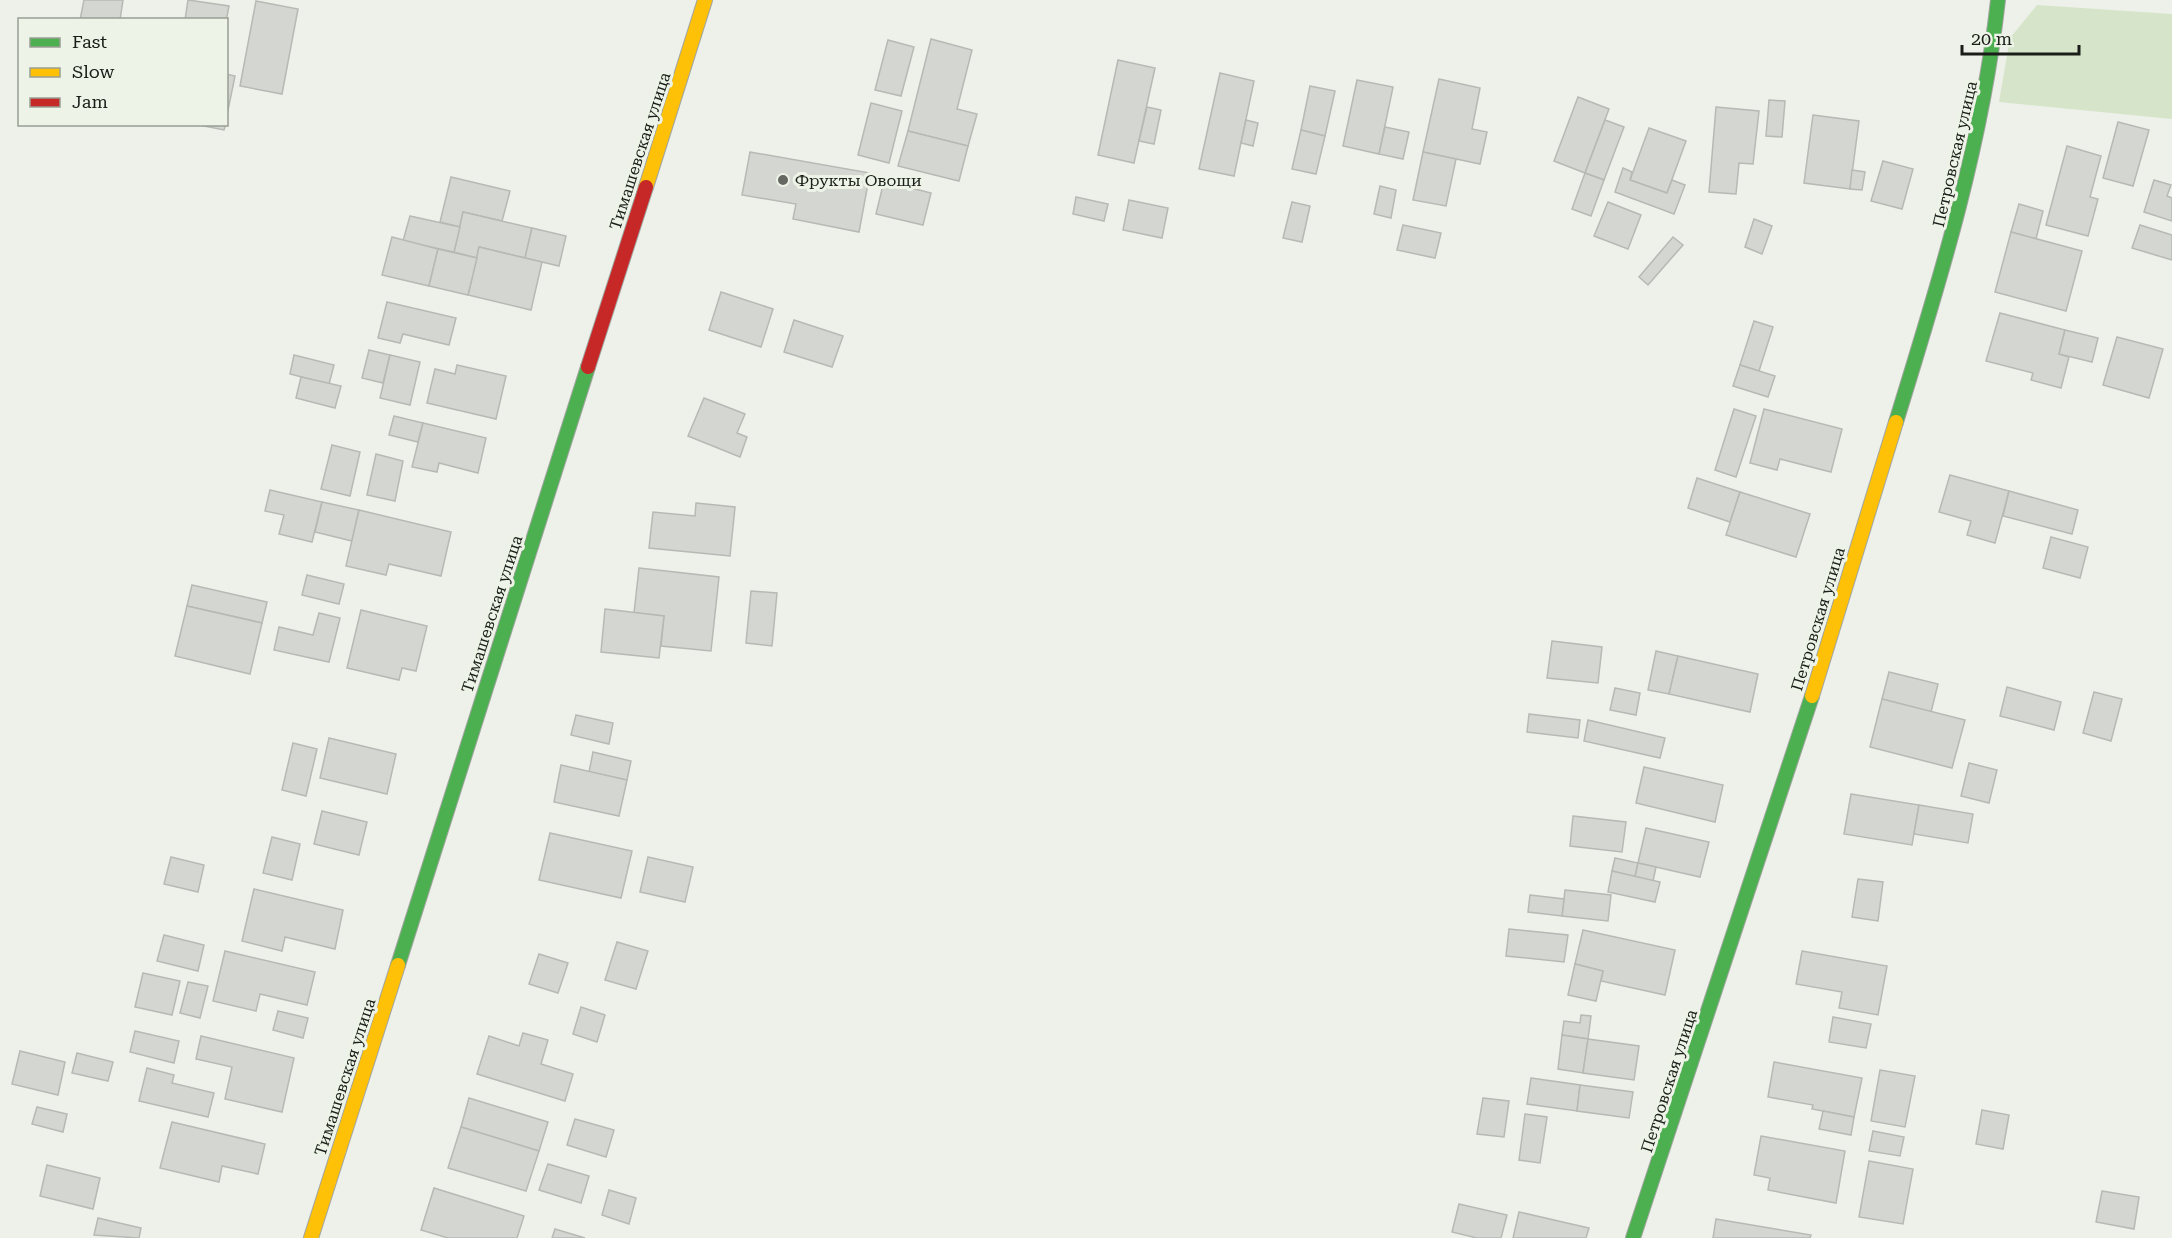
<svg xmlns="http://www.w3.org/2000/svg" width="2172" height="1238" viewBox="0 0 2172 1238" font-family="'Roboto Serif',serif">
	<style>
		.green { fill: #d6e5c9 }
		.building { fill: #d4d7d1; stroke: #b7b9b4; stroke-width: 1.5 }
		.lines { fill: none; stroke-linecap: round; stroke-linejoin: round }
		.fast-casing { stroke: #a2a5a0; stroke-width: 16 }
		.slow-casing { stroke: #a2a5a0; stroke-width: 16 }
		.jam-casing { stroke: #a2a5a0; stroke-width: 16 }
		.fast { stroke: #4caf50; stroke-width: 14 }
		.slow { stroke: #ffc107; stroke-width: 14 }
		.jam { stroke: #c62828; stroke-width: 14 }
		.poi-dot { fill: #646762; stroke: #edf4e7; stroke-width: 2 }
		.labels { text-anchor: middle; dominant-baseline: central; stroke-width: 6; stroke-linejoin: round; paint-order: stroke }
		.street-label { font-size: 16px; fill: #1a1d18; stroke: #edf4e7 }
		.poi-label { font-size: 16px; fill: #1a1d18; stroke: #edf4e7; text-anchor: start }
	</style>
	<rect width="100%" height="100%" fill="#edf1ea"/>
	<path class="green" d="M2037 5 2172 14V119L1999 102 2010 38Z"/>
	<g class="building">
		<path d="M84 0H123L120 20H80Z"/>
		<path d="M188 0 229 6 226 22V20H185Z"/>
		<path d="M256 1 298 9 282 94 240 86Z"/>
		<path d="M931 39 972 50 957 109 977 114 968 146 908 131Z"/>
		<path d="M888 40 914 47 901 96 875 90Z"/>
		<path d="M1118 60 1155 68 1134 163 1098 155Z"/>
		<path d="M1220 73 1254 81 1234 176 1199 169Z"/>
		<path d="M226 74 235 76 226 120Z"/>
		<path d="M1439 79 1480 88 1472 129 1487 132 1480 164 1423 152Z"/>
		<path d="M1357 80 1393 87 1379 154 1343 146Z"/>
		<path d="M1310 86 1335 91 1325 136 1301 130Z"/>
		<path d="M1578 97 1609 109 1585 173 1554 161Z"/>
		<path d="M1769 100 1785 101 1782 137 1766 136Z"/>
		<path d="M871 103 902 111 889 163 858 155Z"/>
		<path d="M1147 107 1161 110 1154 144 1139 141Z"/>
		<path d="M1716 107 1759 111 1753 164 1739 163 1736 194 1709 192Z"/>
		<path d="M1813 115 1859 121 1850 189 1804 183Z"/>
		<path d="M1246 120 1258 123 1253 146 1241 143Z"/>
		<path d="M1605 120 1624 127 1604 180 1585 173Z"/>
		<path d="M2118 122 2149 130 2133 186 2103 178Z"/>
		<path d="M194 124H226L224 130Z"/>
		<path d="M1385 127 1409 132 1403 159 1379 154Z"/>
		<path d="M1649 128 1686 141 1667 193 1630 180Z"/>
		<path d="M1301 130 1325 136 1316 174 1292 169Z"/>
		<path d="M908 131 968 146 959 181 898 166Z"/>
		<path d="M2067 146 2101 156 2090 197 2098 199 2088 236 2046 225Z"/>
		<path d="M750 152 870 173 859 232 793 219 796 204 742 195Z"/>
		<path d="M1423 152 1456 159 1446 206 1413 200Z"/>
		<path d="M1883 161 1913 169 1902 209 1871 201Z"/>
		<path d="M1623 168 1632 172 1630 180 1667 193 1672 180 1685 185 1674 214 1615 192Z"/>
		<path d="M1852 170 1865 172 1862 190 1850 189Z"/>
		<path d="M1585 173 1604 180 1591 216 1572 209Z"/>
		<path d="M451 177 510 191 502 221 463 212 460 227 440 222Z"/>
		<path d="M2154 180 2171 185 2167 196 2172 198V221L2144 212Z"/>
		<path d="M884 181 931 193 923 225 876 214Z"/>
		<path d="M1380 186 1396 190 1391 218 1374 214Z"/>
		<path d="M1076 197 1108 204 1104 221 1073 214Z"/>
		<path d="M1129 200 1168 208 1162 238 1123 230Z"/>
		<path d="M1292 202 1310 206 1302 242 1283 238Z"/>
		<path d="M1608 202 1641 215 1628 249 1594 236Z"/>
		<path d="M2019 204 2043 211 2036 239 2011 232Z"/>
		<path d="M463 212 532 228 525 258 479 247 477 258 454 252Z"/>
		<path d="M410 216 460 227 454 252 403 241Z"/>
		<path d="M1754 219 1772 226 1762 254 1745 247Z"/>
		<path d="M1403 225 1441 233 1435 258 1397 250Z"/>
		<path d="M2140 225 2172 235V260L2132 248Z"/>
		<path d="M532 228 566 236 559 266 525 258Z"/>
		<path d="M2011 232 2082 251 2066 311 1995 292Z"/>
		<path d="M392 237 438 249 429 286 382 275Z"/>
		<path d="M1673 237 1683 245 1648 285 1639 277Z"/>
		<path d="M479 247 542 262 531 310 468 295Z"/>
		<path d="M438 249 477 258 468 295 429 286Z"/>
		<path d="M721 292 773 309 761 347 709 330Z"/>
		<path d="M387 302 456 318 449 345 403 334 400 343 378 338Z"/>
		<path d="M2000 313 2065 330 2059 354 2069 357 2061 388 2031 380 2033 373 1986 361Z"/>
		<path d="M794 320 843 336 832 367 784 352Z"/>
		<path d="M1754 321 1773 327 1759 371 1740 365Z"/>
		<path d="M2065 330 2098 338 2092 362 2059 354Z"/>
		<path d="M2117 337 2163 349 2149 398 2103 385Z"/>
		<path d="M369 350 390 355 383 383 362 378Z"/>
		<path d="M294 355 334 365 329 384 290 374Z"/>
		<path d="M390 355 420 362 410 405 380 398Z"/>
		<path d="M457 365 506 376 496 419 427 403 435 369 455 374Z"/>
		<path d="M1740 365 1775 376 1768 397 1733 386Z"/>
		<path d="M301 377 341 386 335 408 296 398Z"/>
		<path d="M704 398 745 414 737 433 747 437 740 457 688 436Z"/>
		<path d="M1734 409 1756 416 1736 477 1715 470Z"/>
		<path d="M1764 409 1842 429 1831 472 1780 459 1777 470 1750 463Z"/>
		<path d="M394 416 423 423 418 442 389 435Z"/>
		<path d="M423 423 486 438 478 473 439 463 437 472 412 467Z"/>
		<path d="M332 445 360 452 350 496 321 489Z"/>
		<path d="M376 454 403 461 395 501 367 495Z"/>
		<path d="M1950 475 2009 491 1995 543 1967 535 1971 521 1939 512Z"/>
		<path d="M1697 478 1740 492 1730 522 1688 508Z"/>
		<path d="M270 490 322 502 312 542 279 534 284 515 265 511Z"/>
		<path d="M2009 491 2078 510 2072 534 2003 516Z"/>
		<path d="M1740 492 1810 514 1796 557 1726 535Z"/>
		<path d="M322 502 359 510 352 541 315 532Z"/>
		<path d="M696 503 735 507 730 556 649 548 653 512 695 516Z"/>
		<path d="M359 510 451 532 441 576 389 564 386 575 346 566Z"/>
		<path d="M2051 537 2088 547 2080 578 2043 568Z"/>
		<path d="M639 568 719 577 711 651 661 646 664 616 634 613Z"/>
		<path d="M307 575 344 584 339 604 302 595Z"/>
		<path d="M192 585 267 602 262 623 187 606Z"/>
		<path d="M751 591 777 593 772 646 746 643Z"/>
		<path d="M187 606 262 623 250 674 175 656Z"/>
		<path d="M605 609 664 616 659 658 601 652Z"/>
		<path d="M361 610 427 626 416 671 402 668 399 680 347 668Z"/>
		<path d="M319 613 340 618 329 662 274 650 279 627 313 635Z"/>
		<path d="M1552 641 1602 647 1598 683 1547 678Z"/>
		<path d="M1656 651 1678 656 1669 694 1648 690Z"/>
		<path d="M1678 656 1758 674 1750 712 1669 694Z"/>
		<path d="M1889 672 1938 684 1931 712 1882 699Z"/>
		<path d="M2007 687 2061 702 2054 730 2000 716Z"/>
		<path d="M1615 688 1640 693 1636 715 1610 710Z"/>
		<path d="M2094 692 2122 699 2111 741 2083 733Z"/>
		<path d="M1882 699 1965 720 1952 768 1870 747Z"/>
		<path d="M1529 714 1580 720 1578 738 1527 732Z"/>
		<path d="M576 715 613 723 609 744 571 735Z"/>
		<path d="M1588 720 1665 738 1660 758 1584 741Z"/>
		<path d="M329 738 396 754 387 794 320 778Z"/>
		<path d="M293 743 317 749 306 796 282 790Z"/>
		<path d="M593 752 631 761 627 780 589 772Z"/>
		<path d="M1969 763 1997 770 1989 803 1961 796Z"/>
		<path d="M561 765 627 780 619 816 554 802Z"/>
		<path d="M1644 767 1723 785 1715 822 1636 803Z"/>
		<path d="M1851 794 1919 805 1912 845 1844 834Z"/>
		<path d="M1919 805 1973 814 1968 843 1914 834Z"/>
		<path d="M322 811 367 822 359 855 314 844Z"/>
		<path d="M1573 816 1626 822 1622 852 1570 846Z"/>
		<path d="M1646 828 1709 842 1700 877 1638 863Z"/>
		<path d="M550 833 632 851 621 898 539 880Z"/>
		<path d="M272 837 300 844 292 880 263 873Z"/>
		<path d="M171 857 204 865 198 892 164 884Z"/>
		<path d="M648 857 693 867 685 902 640 892Z"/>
		<path d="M1615 858 1638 863 1635 877 1612 871Z"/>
		<path d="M1638 863 1656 867 1653 881 1635 877Z"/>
		<path d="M1612 871 1660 882 1655 902 1608 892Z"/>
		<path d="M1858 879 1883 882 1878 921 1852 917Z"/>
		<path d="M254 889 343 910 335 949 285 937 282 951 242 941Z"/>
		<path d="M1565 890 1611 895 1608 921 1562 916Z"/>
		<path d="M1530 895 1564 899 1562 916 1528 912Z"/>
		<path d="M1509 929 1568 935 1564 962 1506 956Z"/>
		<path d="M1583 930 1675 950 1665 995 1601 981 1603 971 1575 964Z"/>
		<path d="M164 935 204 945 198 971 157 961Z"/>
		<path d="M617 942 648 951 636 989 605 980Z"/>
		<path d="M225 951 315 972 307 1005 260 994 256 1011 213 1001Z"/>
		<path d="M1802 951 1887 966 1878 1015 1839 1008 1842 992 1796 984Z"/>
		<path d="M539 954 568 963 558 993 529 984Z"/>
		<path d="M1575 964 1603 971 1596 1001 1568 995Z"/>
		<path d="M143 973 180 981 172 1015 135 1007Z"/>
		<path d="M188 982 208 986 200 1018 180 1013Z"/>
		<path d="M581 1007 605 1015 597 1042 573 1034Z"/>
		<path d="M278 1011 308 1018 303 1038 273 1030Z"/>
		<path d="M1581 1015 1591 1016 1588 1039 1562 1035 1564 1021 1580 1023Z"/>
		<path d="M1833 1017 1871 1024 1866 1048 1829 1042Z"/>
		<path d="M135 1031 179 1041 174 1063 130 1052Z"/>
		<path d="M523 1033 548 1040 541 1064 573 1074 565 1101 477 1074 489 1036 519 1046Z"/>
		<path d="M1562 1035 1588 1039 1583 1073 1558 1069Z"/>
		<path d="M201 1036 294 1058 282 1112 225 1099 232 1067 196 1059Z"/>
		<path d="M1588 1039 1639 1046 1634 1080 1583 1073Z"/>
		<path d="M20 1051 65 1062 58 1095 12 1084Z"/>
		<path d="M77 1053 113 1062 108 1081 72 1073Z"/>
		<path d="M1774 1062 1862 1078 1854 1117 1812 1109 1813 1105 1768 1097Z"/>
		<path d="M147 1068 174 1075 172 1083 214 1093 208 1117 139 1101Z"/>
		<path d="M1880 1070 1915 1076 1905 1127 1871 1121Z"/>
		<path d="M1531 1078 1580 1085 1577 1111 1527 1104Z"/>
		<path d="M1580 1085 1633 1092 1629 1118 1577 1111Z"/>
		<path d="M469 1098 548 1122 539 1151 461 1127Z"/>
		<path d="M1483 1098 1509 1101 1504 1137 1477 1134Z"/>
		<path d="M37 1107 67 1114 63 1132 32 1124Z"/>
		<path d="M1982 1110 2009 1115 2003 1149 1976 1144Z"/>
		<path d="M1823 1111 1854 1117 1851 1135 1819 1129Z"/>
		<path d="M1525 1114 1547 1117 1540 1163 1519 1160Z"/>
		<path d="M575 1119 614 1130 606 1157 567 1145Z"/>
		<path d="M172 1122 265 1144 258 1174 222 1166 219 1182 160 1168Z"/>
		<path d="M461 1127 539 1151 526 1191 448 1168Z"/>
		<path d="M1873 1131 1904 1137 1900 1156 1869 1151Z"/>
		<path d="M1761 1136 1845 1151 1836 1203 1768 1190 1770 1178 1754 1175Z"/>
		<path d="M1869 1161 1913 1169 1903 1224 1859 1217Z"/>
		<path d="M548 1164 589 1176 581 1203 539 1190Z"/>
		<path d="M47 1165 100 1178 93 1209 40 1196Z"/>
		<path d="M434 1188 524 1216 517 1238H448L421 1230Z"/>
		<path d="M609 1190 636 1198 629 1224 602 1215Z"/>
		<path d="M2102 1191 2139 1197 2134 1229 2096 1222Z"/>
		<path d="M1459 1204 1507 1215 1501 1238H1477L1452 1232Z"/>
		<path d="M1519 1212 1589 1228 1586 1238H1513Z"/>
		<path d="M98 1218 141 1228 139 1238 94 1235Z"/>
		<path d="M1716 1219 1811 1235 1810 1238H1713Z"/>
		<path d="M555 1229 585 1238H552Z"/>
	</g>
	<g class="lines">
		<g class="fast-casing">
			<g id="fast">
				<path d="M1896 422C1939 283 1982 146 1998 0"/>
				<path d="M398 965 588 367"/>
				<path d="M1633 1238 1812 696"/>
			</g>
		</g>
		<g class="slow-casing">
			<g id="slow">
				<path d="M646 187 705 0"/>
				<path d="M1812 696 1896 422"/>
				<path d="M311 1238 398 965"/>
			</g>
		</g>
		<g class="jam-casing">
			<path id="jam" d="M588 367 646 187"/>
		</g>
		<use href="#fast" class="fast"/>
		<use href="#slow" class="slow"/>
		<use href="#jam" class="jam"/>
	</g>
	<circle class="poi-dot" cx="783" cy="180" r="6"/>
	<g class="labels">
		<g class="street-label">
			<text transform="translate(640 151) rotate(-72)">Тимашевская улица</text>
			<text transform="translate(1955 154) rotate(-77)">Петровская улица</text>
			<text transform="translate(492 614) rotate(-72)">Тимашевская улица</text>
			<text transform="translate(1818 619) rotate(-73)">Петровская улица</text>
			<text transform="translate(345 1077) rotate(-72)">Тимашевская улица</text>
			<text transform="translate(1669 1081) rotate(-72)">Петровская улица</text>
		</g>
		<g class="poi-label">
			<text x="795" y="180">Фрукты Овощи</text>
		</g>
	</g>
	<rect x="18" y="18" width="210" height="108" fill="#edf4e7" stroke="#999e94" stroke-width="1.5"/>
	<rect x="30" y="38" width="30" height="9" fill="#4caf50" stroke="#999e94" stroke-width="1.5"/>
	<text x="72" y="48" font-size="18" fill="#1a1d18">Fast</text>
	<rect x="30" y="68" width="30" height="9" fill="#ffc107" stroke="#999e94" stroke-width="1.5"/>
	<text x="72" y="78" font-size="18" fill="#1a1d18">Slow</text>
	<rect x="30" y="98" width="30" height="9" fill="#c62828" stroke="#999e94" stroke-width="1.5"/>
	<text x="72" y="108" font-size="18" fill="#1a1d18">Jam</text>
	<path d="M1962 45v9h117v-9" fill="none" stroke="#1a1d18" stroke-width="3"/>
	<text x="1971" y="45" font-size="18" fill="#1a1d18" stroke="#edf4e7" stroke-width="4.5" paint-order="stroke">20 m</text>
</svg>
